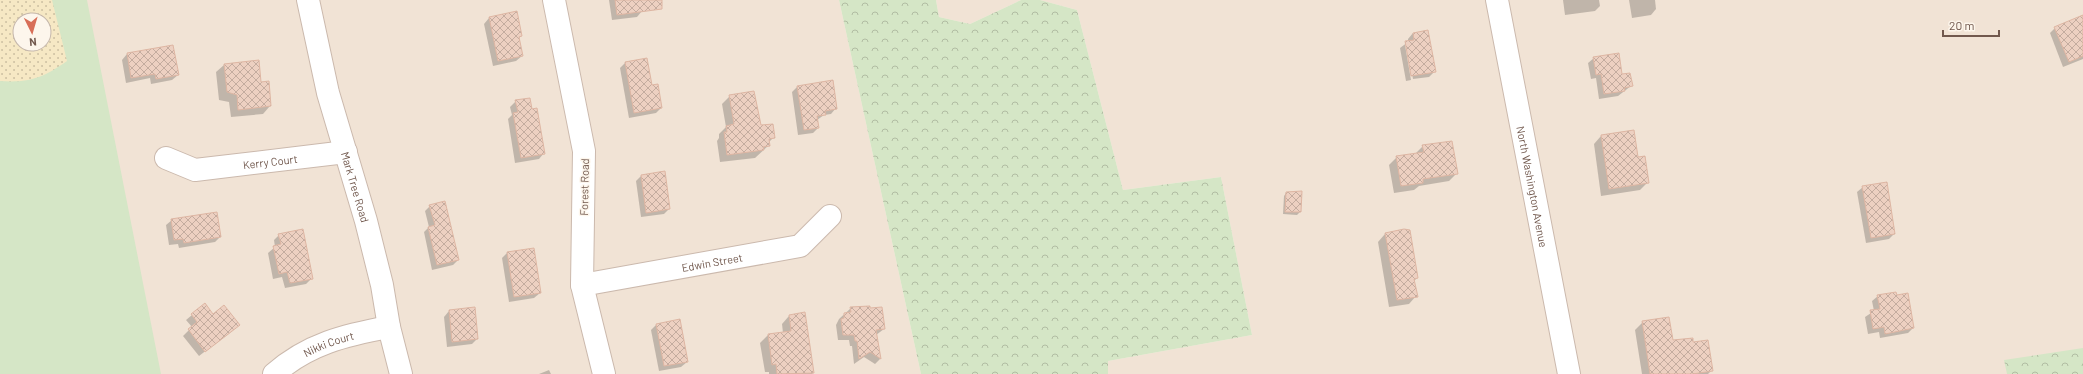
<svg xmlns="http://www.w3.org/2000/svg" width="2083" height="374" viewBox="0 0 2083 374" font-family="Barlow,sans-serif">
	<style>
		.residential { fill: #f1e3d5; fill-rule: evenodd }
		.green { fill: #d5e6c6; fill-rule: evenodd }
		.forest { fill: url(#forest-crowns) }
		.sand { fill: url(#sand-dots); fill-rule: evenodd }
		.shadow { fill: #0003 }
		.building { fill: url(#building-cross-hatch); stroke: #deb6a3 }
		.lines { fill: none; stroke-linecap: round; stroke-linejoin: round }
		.minor-casing { stroke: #cbb9ad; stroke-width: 24 }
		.minor { stroke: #fff; stroke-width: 22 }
		.labels { text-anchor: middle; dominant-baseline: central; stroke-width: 3; stroke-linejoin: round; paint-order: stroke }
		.street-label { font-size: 11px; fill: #71584d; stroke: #fdf6ec }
	</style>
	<defs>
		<pattern id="forest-crowns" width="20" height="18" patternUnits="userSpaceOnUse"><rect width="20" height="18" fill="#d5e6c6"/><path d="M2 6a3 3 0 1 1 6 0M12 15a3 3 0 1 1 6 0" fill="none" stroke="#b1bda3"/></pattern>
		<pattern id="sand-dots" width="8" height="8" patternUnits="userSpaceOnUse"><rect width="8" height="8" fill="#f6e8c4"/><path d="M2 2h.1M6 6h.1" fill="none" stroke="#ccbfa1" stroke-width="1.8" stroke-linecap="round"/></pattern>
		<pattern id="building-cross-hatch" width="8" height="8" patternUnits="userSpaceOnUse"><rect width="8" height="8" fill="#edd0c1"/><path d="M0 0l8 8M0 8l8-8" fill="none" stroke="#c4ac9f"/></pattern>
	</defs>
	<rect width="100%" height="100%" fill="#faf1e6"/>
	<g class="residential">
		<path d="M0 0H839L921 374H0ZM20 20H44V44H20Z"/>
		<path d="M936 0H1021L970 24 939 17Z"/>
		<path d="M1040 0H2083V374H1108V361L1252 335 1221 177 1123 190 1077 10Z"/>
	</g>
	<path class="green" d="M0 0H87L161 374H0ZM20 20H44V44H20Z"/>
	<g class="forest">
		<path d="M839 0H936L939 17 970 24 1021 0H1040L1077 10 1123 190 1221 177 1252 335 1108 361V374H921Z"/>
		<path d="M2083 348V374H2007L2004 360Z"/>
	</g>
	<path class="sand" d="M0 0H52L67 61C43 78 29 83 0 81ZM20 20H44V44H20Z"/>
	<g class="shadow">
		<path d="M609 0H641L642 11 637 17 612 20Z"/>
		<path d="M1563 0H1599L1600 6 1595 11 1565 15Z"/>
		<path d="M1629 0H1655L1656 9 1651 15 1632 18Z"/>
		<path d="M2083 16V59L2063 67 2050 33 2055 28Z"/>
		<path d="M489 18 521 36 518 39 522 56 516 61 493 66 484 24Z"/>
		<path d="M1427 31 1435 71 1429 77 1413 79 1407 45H1405L1411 80 1406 81 1400 48 1408 42V39L1413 33Z"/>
		<path d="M127 54 178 75 172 80 151 84 150 78 126 83 122 60Z"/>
		<path d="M1594 58 1621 75 1631 86 1618 96 1599 99 1596 78 1591 79 1588 63Z"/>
		<path d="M625 63 652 86 661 108 656 113 629 118 620 68Z"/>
		<path d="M224 65 261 83 270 106 263 114 231 117 229 102 219 100 216 72Z"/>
		<path d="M832 82 836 108 831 114 824 115 817 120 818 128 813 133 798 135 792 92 797 87Z"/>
		<path d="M730 96 774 137 768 143 769 145 755 158 720 162 717 141 719 138V134L726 127 722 104Z"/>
		<path d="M516 101 531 110 544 153 539 159 515 163 508 119 512 115 510 107Z"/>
		<path d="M1601 136 1638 158 1647 183 1640 190 1601 196 1594 144Z"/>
		<path d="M1423 146 1456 174 1449 181 1419 186 1414 190 1394 193 1389 165 1397 157 1415 154Z"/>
		<path d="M664 173 669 209 664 214 641 217 636 181 641 176Z"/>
		<path d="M1863 187 1894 234 1889 239 1866 243 1857 192Z"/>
		<path d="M1301 192 1300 212 1297 215 1283 214 1284 196 1286 193Z"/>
		<path d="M430 206 458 260 453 265 432 270 424 232 429 227 425 211Z"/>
		<path d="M172 220 220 237 215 242 179 248 178 244 169 245 166 225Z"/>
		<path d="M1385 234 1417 278 1414 281 1416 296 1409 304 1389 307 1378 242Z"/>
		<path d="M279 235 312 278 306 284 285 288 282 277 273 279 268 253 275 247 274 240Z"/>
		<path d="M507 253 540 293 534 298 509 302 502 258Z"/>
		<path d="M1878 296 1913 328 1908 333 1880 338 1879 332 1868 334 1865 317 1874 311 1872 301Z"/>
		<path d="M851 308 884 329 876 335 880 359 875 364 864 357 854 364 852 346H850L849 340H838L836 325 839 319Z"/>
		<path d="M449 311 477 339 472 344 447 347 444 317Z"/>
		<path d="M192 315H212L233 330 199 356 183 336 192 327 186 320Z"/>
		<path d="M789 316 813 373 812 374H769V372H765L760 343 768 335 783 333 782 324Z"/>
		<path d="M1643 322 1672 342 1693 343 1712 370 1708 374H1642L1635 330Z"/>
		<path d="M656 325 687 362 681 367 659 371 651 330Z"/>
		<path d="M549 370 551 374H539Z"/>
	</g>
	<g class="building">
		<path d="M615 0H662V9L617 15Z"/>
		<path d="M517 11 522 36 519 37 523 56 498 61 489 17Z"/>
		<path d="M2083 15V56L2069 62 2054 27Z"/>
		<path d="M1428 30 1436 72 1411 76 1405 41 1414 40 1413 33Z"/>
		<path d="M173 45 179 75 156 79 155 74 131 78 127 53Z"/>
		<path d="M1619 53 1622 74 1630 73 1633 86 1624 88 1625 91 1604 94 1601 74 1596 75 1593 57Z"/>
		<path d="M647 58 652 85 658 84 662 108 634 113 625 62Z"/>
		<path d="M259 60 261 82 269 81 271 106 238 110 237 95 227 92 224 64Z"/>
		<path d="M833 80 837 109 825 111 826 115 817 116 819 128 804 130 797 86Z"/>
		<path d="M754 91 761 125 773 124 775 138 769 139 770 146 763 147 764 150 727 155 724 132H727L726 126 734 124 729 95Z"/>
		<path d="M530 98 532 109 537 108 545 154 521 158 513 113 518 112 515 100Z"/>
		<path d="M1634 130 1638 157 1645 156 1649 183 1609 189 1601 135Z"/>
		<path d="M1452 141 1458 174 1423 179V183L1401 186 1396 156 1424 152 1422 145Z"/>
		<path d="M665 171 670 209 646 213 641 175Z"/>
		<path d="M1887 182 1895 234 1871 238 1862 186Z"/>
		<path d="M1302 191 1301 212H1285L1286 192Z"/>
		<path d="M445 201 459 260 437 265 428 227 435 225 429 205Z"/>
		<path d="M217 212 221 237 184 243 183 239 174 240 171 219Z"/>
		<path d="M303 229 313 279 290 283 287 272 279 274 273 246 281 244 278 234Z"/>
		<path d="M1404 229 1410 230 1418 278 1414 279 1418 297 1397 300 1385 233Z"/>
		<path d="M534 248 541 293 514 297 507 252Z"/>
		<path d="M1896 292 1897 295 1908 293 1914 328 1885 334 1884 327 1873 329 1870 310 1880 309 1877 295Z"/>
		<path d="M205 303 213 314 224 305 240 325 205 352 188 329 197 322 191 314Z"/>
		<path d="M870 306V308L882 307 885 329 876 330 881 359 870 352 859 359 857 341H855L854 335H843L841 319 844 318V313L851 312 850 307Z"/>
		<path d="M475 307 478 339 452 342 449 310Z"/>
		<path d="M805 312 814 373 777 374 776 364 772 365 768 334 791 331 789 315Z"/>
		<path d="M1669 317 1673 340 1693 338V342L1708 340 1713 371 1692 374H1650L1642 321Z"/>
		<path d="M680 319 688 362 664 366 656 324Z"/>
	</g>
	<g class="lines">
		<g class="minor-casing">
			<g id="minor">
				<path id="s1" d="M308 0 328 93 366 221 382 285 389 327 401 374"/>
				<path d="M554 0 584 151 582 285 604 374"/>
				<path id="s2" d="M1497 0 1569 374"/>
				<path id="s3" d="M166 158 195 170 346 152"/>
				<path id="s4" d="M582 285 800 246 830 216"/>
				<path id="s5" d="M274 374C308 344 345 335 389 327"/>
			</g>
		</g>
		<use href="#minor" class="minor"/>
	</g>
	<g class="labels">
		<g class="street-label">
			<text stroke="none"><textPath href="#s3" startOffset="107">Kerry Court</textPath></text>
			<text stroke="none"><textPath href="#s1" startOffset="193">Mark Tree Road</textPath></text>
			<text transform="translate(584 187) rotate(-89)">Forest Road</text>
			<text stroke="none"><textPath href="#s2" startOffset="190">North Washington Avenue</textPath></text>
			<text stroke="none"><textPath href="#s4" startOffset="132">Edwin Street</textPath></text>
			<text stroke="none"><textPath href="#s5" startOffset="63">Nikki Court</textPath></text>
		</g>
	</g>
	<g transform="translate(32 32) rotate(175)"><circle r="19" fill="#fdf6ec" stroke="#c5b7ac"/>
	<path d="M0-3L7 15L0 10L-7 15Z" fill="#d86e57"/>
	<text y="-6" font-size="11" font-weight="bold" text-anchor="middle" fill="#71584d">N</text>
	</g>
	<path d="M1943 30v6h56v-6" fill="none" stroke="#71584d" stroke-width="2"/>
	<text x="1949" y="30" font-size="12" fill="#71584d" stroke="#fdf6ec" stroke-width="3" paint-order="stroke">20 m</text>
</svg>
